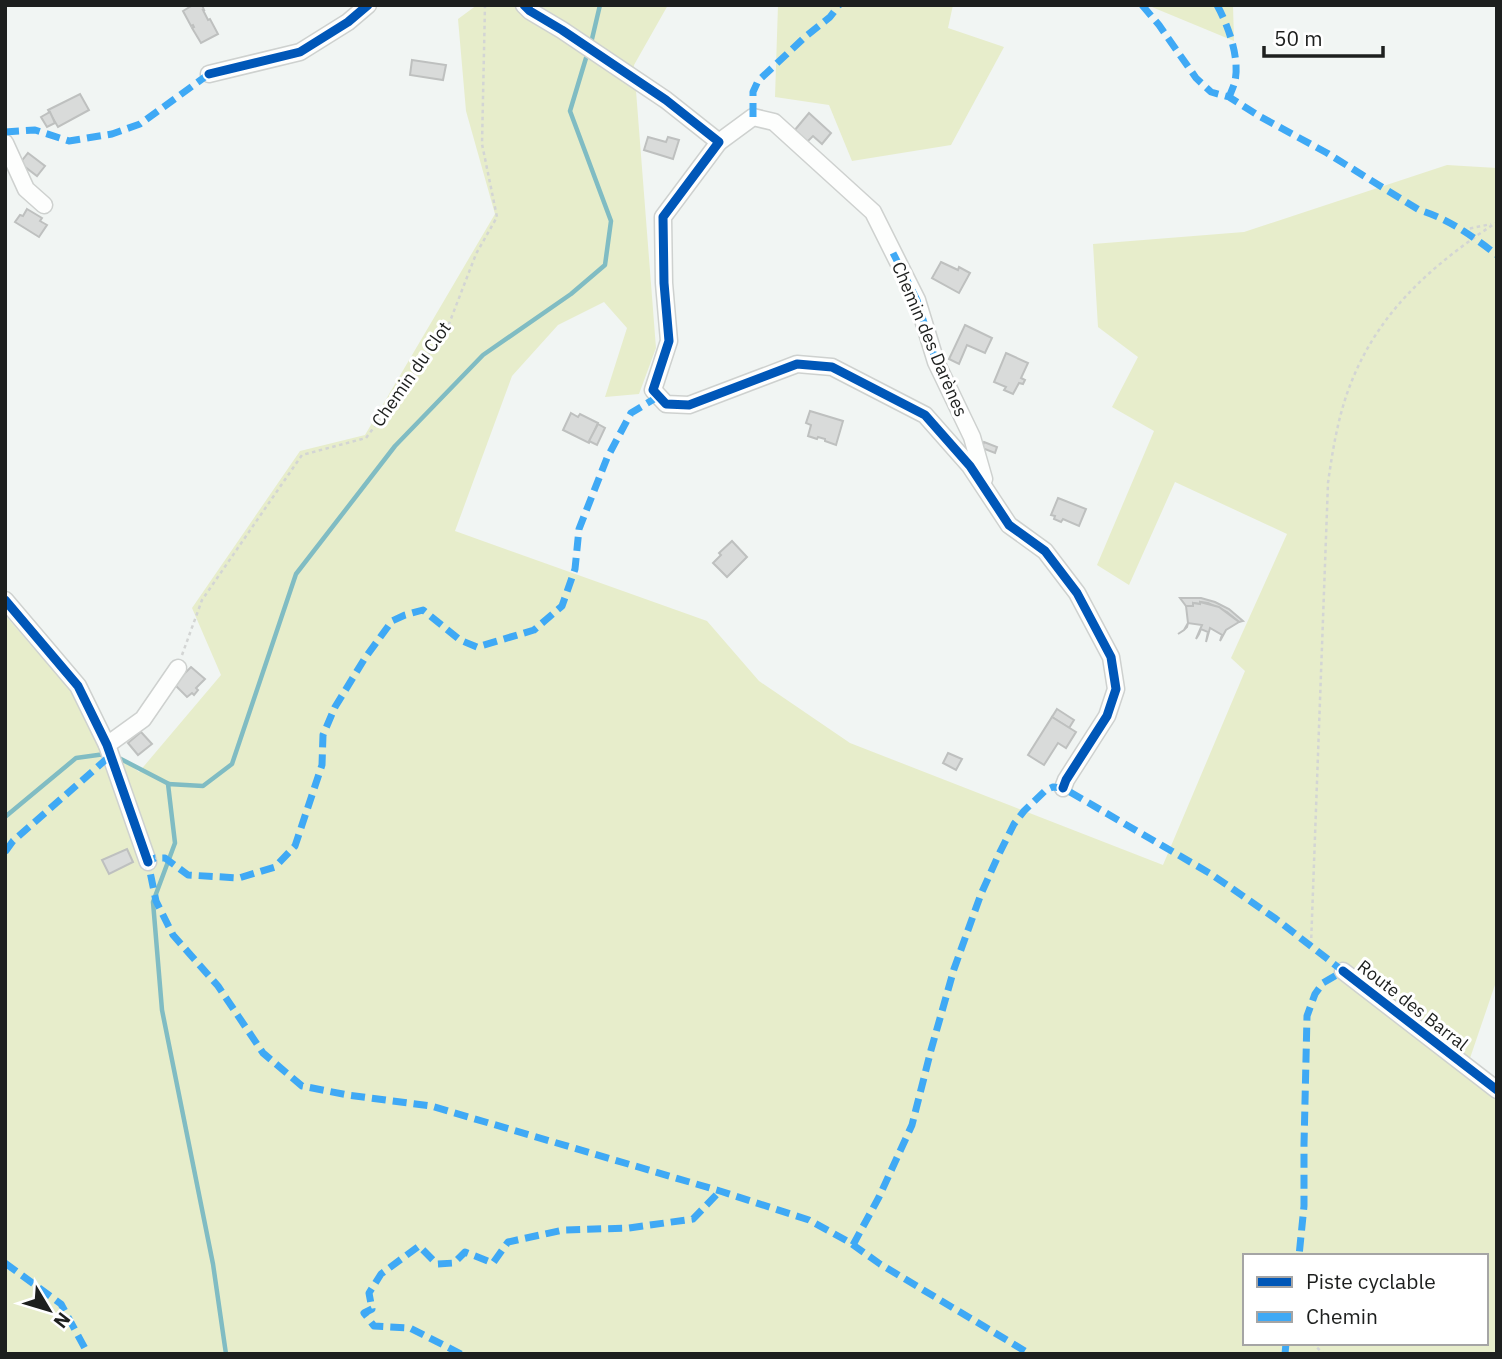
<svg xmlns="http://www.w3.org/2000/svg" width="1502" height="1359" viewBox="0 0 1502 1359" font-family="'IBM Plex Sans',sans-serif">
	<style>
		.green { fill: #e7edcb; fill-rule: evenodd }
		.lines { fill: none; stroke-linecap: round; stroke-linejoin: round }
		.stream { stroke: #80bcc3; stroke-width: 4.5 }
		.building { fill: #d9dbda; stroke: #bec0bf; stroke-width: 2 }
		.minor-casing { stroke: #ced1cf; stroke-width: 19 }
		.path { stroke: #d3d5d4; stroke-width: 2.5; stroke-dasharray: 3.5 3.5; stroke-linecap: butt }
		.minor { stroke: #fdfefd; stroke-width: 16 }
		.quiet { stroke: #3fa9f5; stroke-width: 7; stroke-dasharray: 14 7; stroke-linecap: butt }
		.cycleway-casing { stroke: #fff; stroke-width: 13 }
		.cycleway { stroke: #0057b8; stroke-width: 9 }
		.labels { text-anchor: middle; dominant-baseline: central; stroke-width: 6; stroke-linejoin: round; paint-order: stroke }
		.street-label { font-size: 18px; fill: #1d1f1e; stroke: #fff }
	</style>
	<rect width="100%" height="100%" fill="#f1f5f3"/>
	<g class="green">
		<path d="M477 5H668L634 65 656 348 639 394 605 397 627 328 604 302 558 325 512 376 455 531 707 621 759 681 850 743 1163 865 1245 671 1231 658 1287 534 1175 482 1129 585 1097 565 1154 431 1112 407 1138 357 1098 327 1093 244 1244 232 1447 165 1497 168V979L1468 1064 1497 1089V1354H5V615L91 714 107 745 139 772 221 675 192 608 300 451 365 435 495 214 466 111 458 19ZM1245 1256H1486V1343H1245Z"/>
		<path d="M778 5H953L948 28 1004 47 951 145 852 161 829 105 775 97Z"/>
		<path d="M1147 5H1233L1234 41Z"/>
	</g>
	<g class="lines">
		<g class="stream">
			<path d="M592 39 600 5"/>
			<path d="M117 757 169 784"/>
			<path d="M5 817 76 758 105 754"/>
			<path d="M226 1354 213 1264 162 1010 153 902 175 843 168 784 203 786 232 764 296 574 395 446 483 355 571 294 605 265 611 221 570 111 586 58"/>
		</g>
	</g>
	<g class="building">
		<path d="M193 5H202L204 10H203L208 20 210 19 218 34 201 43 192 28 194 27 193 25 191 26 183 11Z"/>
		<path d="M412 60 446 65 443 80 410 75Z"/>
		<path d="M80 94 89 110 58 127 48 110Z"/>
		<path d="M50 112 55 123 47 127 41 117Z"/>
		<path d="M809 113 831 133 822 144 813 136 807 142 794 131Z"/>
		<path d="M648 137 666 142 668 137 679 140 673 159 644 150Z"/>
		<path d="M28 153 45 166 37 176 20 163Z"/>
		<path d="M27 209 42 218 40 221 47 225 39 237 15 222 20 215 23 216Z"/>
		<path d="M941 262 958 270 959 267 970 273 959 293 932 278Z"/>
		<path d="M965 325 992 338 985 353 967 345 959 364 949 359Z"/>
		<path d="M1006 353 1028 363 1021 378 1025 380 1023 384 1019 383 1013 394 1004 390 1006 387 994 382Z"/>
		<path d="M810 411 843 421 836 445 825 441V439L818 437 817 439 808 436 811 425 806 423Z"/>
		<path d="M571 413 578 417 580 414 598 423 589 443 563 430Z"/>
		<path d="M598 424 605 428 597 445 589 441Z"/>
		<path d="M984 442 997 447 995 453 982 448Z"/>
		<path d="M1058 498 1086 509 1079 526 1063 519 1061 522 1054 519 1055 516 1051 515Z"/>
		<path d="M732 541 747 557 727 577 713 563 721 555 719 553Z"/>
		<path d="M1180 598H1201L1215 602 1229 609 1243 621 1239 622 1227 612 1208 603 1200 602V604L1193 603V606H1186Z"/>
		<path d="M1200 602 1219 607 1239 622 1226 630 1220 641 1222 635 1210 628 1206 642 1208 632 1201 629 1199 634 1196 639 1202 625 1188 623 1187 627 1184 630 1178 634 1184 630 1188 623 1186 606H1193V603L1200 604Z"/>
		<path d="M191 667 205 679 196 688 198 690 194 695 192 693 187 697 174 684Z"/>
		<path d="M1057 709 1074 720 1069 728 1052 717Z"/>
		<path d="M1052 717 1076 732 1066 748 1058 743 1044 765 1028 755Z"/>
		<path d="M141 732 152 744 138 755 128 743Z"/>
		<path d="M948 753 962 759 956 770 943 763Z"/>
		<path d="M127 849 133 862 109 874 102 860Z"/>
	</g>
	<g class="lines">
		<g class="minor-casing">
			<g id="minor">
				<path d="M524 5 530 11 562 30 666 100 719 142 663 217 664 283 669 341 653 390 666 404 689 405 797 364 832 367 925 415 970 466 1009 525 1045 551 1077 593 1111 657 1116 689 1107 716 1066 780 1063 788"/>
				<path d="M209 74 300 52 348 22 368 5"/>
				<path d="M719 142 753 117 774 122 873 212 917 300 936 362 972 437 984 479"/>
				<path d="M5 143 26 189 44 205"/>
				<path d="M5 600 78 686 107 745 148 862"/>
				<path d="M107 745 143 719 178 668"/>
				<path d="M1343 971 1497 1090"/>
			</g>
		</g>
		<g class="path">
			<path d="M1463 230 1491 224"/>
			<path d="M182 655 202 600 302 455 366 438 447 329 476 254 497 217 482 144 485 5"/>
			<path d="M1311 945 1328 483C1333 447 1339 411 1353 378 1382 308 1435 263 1497 222"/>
			<path d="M1312 1343 1324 1354"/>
		</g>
		<use href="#minor" class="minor"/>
		<g class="quiet">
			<path d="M1142 5 1159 25 1196 78 1211 92 1229 97 1259 116 1327 153 1419 210C1449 219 1472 236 1497 255"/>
			<path d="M1217 5C1228 25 1240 58 1235 81 1234 86 1231 92 1229 97"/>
			<path d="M753 117V92L758 81 805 37 830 17 839 5"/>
			<path d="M5 132 35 130 69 141 112 134 140 124 209 74"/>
			<path d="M893 253 917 300 936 362 944 377"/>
			<path d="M659 396 631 413 607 458 579 529 575 569 562 606 534 630 477 647 460 640 423 610 405 615 392 621 365 658 335 707 323 735 322 765 295 846 275 867 239 878 188 875 165 858H155L148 862 156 901 173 935 218 986 263 1053 302 1086 348 1095 431 1106 720 1191 809 1220 849 1242 880 1264 1030 1354"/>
			<path d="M5 852 13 841 110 756"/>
			<path d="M853 1245 879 1197 912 1125 931 1050 954 969 981 894 999 854 1014 824 1024 811 1046 790 1053 787 1063 788 1211 874 1276 919 1343 971 1323 983 1315 994 1307 1016 1304 1145V1206L1299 1256"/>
			<path d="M5 1263 61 1304 88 1354"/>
			<path d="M461 1354 410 1328 374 1326 364 1313 372 1309 369 1293 381 1274 419 1246 437 1264 454 1263 465 1252 493 1263 508 1242 563 1230 629 1228 693 1219 720 1191"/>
			<path d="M1285 1354 1286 1343"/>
		</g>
		<g class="cycleway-casing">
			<g id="cycleway">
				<path d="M524 5 530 11 562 30 666 100 719 142 663 217 664 283 669 341 653 390 666 404 689 405 797 364 832 367 925 415 970 466 1009 525 1045 551 1077 593 1111 657 1116 689 1107 716 1066 780 1063 788"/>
				<path d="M209 74 300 52 348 22 368 5"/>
				<path d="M5 600 78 686 107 745 148 862"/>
				<path d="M1343 971 1497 1090"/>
			</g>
		</g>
		<use href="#cycleway" class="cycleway"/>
	</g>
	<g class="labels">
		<g class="street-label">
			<text transform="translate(930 339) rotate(67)">Chemin des Darènes</text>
			<text transform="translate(411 374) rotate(-55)">Chemin du Clot</text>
			<text transform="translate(1413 1005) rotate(38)">Route des Barral</text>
		</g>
	</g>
	<rect width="1502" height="1359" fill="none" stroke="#1d1f1e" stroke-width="14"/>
	<rect x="1243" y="1254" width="245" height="91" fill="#ffffff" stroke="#a5a5a5" stroke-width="2"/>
	<rect x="1257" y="1277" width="35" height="10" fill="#0057b8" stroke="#a5a5a5" stroke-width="2"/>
	<text x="1306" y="1289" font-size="21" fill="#1d1f1e">Piste cyclable</text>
	<rect x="1257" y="1312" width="35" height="10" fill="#3fa9f5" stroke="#a5a5a5" stroke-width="2"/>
	<text x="1306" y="1324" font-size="21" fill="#1d1f1e">Chemin</text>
	<g transform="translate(49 1310) rotate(128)" stroke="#ffffff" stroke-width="5" paint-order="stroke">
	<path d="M0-5L12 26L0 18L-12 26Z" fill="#1d1f1e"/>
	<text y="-10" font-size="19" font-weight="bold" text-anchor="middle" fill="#1d1f1e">N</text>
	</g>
	<path d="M1264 46v10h119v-10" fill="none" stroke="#1d1f1e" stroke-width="3.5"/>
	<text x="1274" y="46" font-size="21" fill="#1d1f1e" stroke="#ffffff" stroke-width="5" paint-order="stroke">50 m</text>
</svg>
